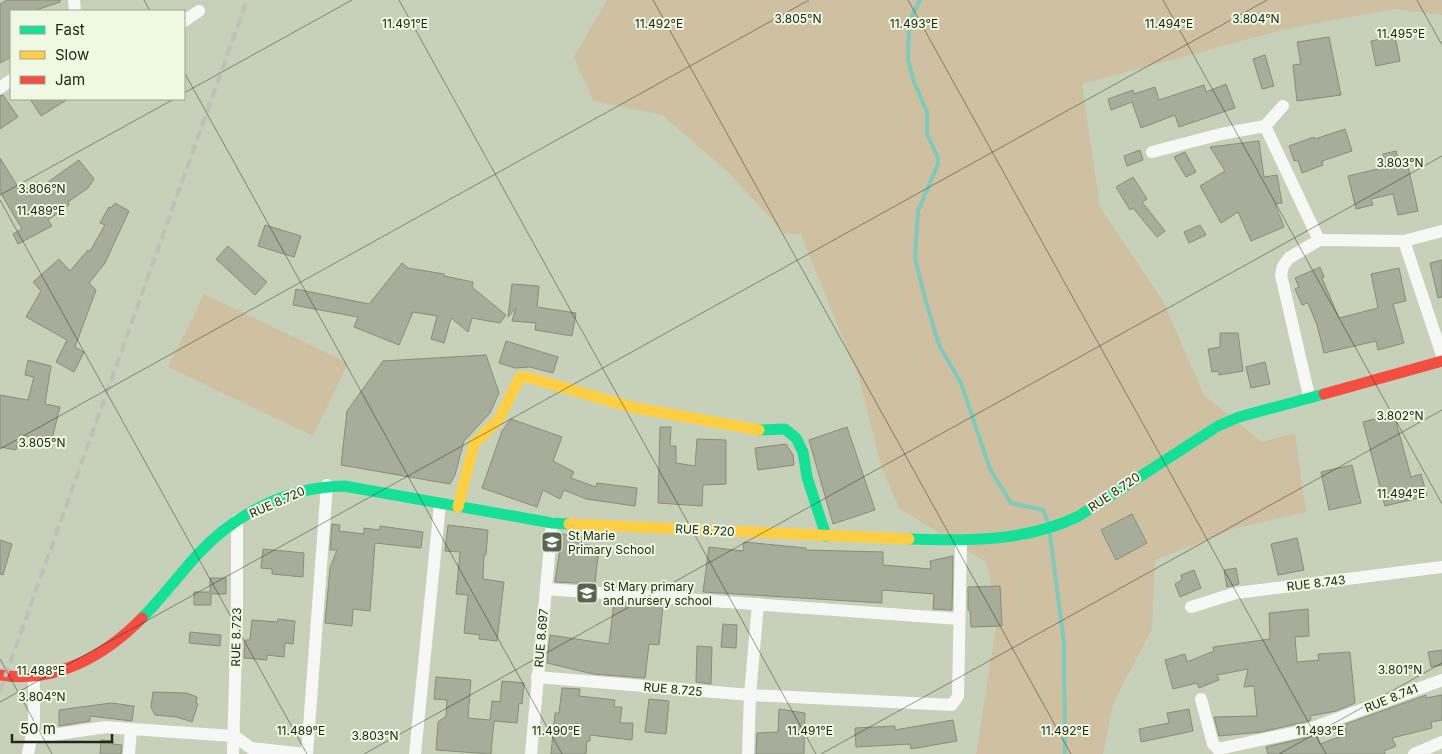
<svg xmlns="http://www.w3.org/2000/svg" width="1442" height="754" viewBox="0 0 1442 754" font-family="Inter,sans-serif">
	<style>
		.green { fill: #cfc0a2 }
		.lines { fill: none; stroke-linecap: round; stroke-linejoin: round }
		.stream { stroke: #80c9bb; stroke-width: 4 }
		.building { fill: #a8ac9a; stroke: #888c7a }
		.street { stroke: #f7f8f5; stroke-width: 12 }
		.fast { stroke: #16e098; stroke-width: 11 }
		.slow { stroke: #ffcf43; stroke-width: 11 }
		.jam { stroke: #f24e42; stroke-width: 11 }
		.rail { stroke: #bec1ba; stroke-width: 4; stroke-dasharray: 10 5; stroke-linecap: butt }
		.ticks { fill: none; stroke: #212818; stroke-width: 1; stroke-opacity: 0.45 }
		.labels { text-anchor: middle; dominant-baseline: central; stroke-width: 4; stroke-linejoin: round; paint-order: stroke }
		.street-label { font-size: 12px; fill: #212818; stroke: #eef8e2 }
		.poi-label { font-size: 12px; fill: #212818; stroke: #eef8e2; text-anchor: start }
		.ticks-label { font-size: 12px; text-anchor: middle; fill: #212818; stroke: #eef8e2; stroke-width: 4; stroke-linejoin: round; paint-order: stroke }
	</style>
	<rect width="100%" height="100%" fill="#c7d1ba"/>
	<g class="green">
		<path d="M607 0H1442V15L1394 9 1286 29 1082 84 1100 207 1163 301 1204 395 1262 442 1295 433 1306 512 1237 528 1155 560 1152 629 1113 704 1103 754H976L997 620 987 563 899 508 882 469 859 378 801 235 784 233 727 171 662 115 593 101 574 57Z"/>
		<path d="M204 294 348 363 313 436 168 367Z"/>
	</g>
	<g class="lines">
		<g class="stream">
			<path d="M920 0 909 22 908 60 914 82 927 112V134L938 158V164L918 211 915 258 926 302 939 345 961 383 990 469 1011 503 1043 510 1049 525"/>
			<path d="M1050 535 1064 643 1065 754"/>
		</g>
	</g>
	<g class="building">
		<path d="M7 0H60V2L33 11H11V57L0 63V4Z"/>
		<path d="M1395 36 1400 61 1376 66 1371 41Z"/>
		<path d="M1329 37 1341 95 1297 101 1293 65 1301 64 1297 42Z"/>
		<path d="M1265 55 1274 86 1262 89 1253 59Z"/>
		<path d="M1226 84 1235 108 1179 127 1175 115 1141 128 1132 102 1111 110 1108 99 1133 90 1134 94 1155 87 1159 100 1204 85 1206 92Z"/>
		<path d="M3 95 18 117 0 129V96Z"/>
		<path d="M30 99H68L41 116Z"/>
		<path d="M1345 129 1352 151 1322 161 1323 165 1302 173 1298 160 1294 161 1289 146 1314 137 1315 139Z"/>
		<path d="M1259 141 1264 177 1277 175 1282 203 1275 204 1284 227 1251 241 1238 212 1221 223 1200 186 1225 171 1210 147Z"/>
		<path d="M1140 150 1143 160 1127 166 1124 156Z"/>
		<path d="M1396 151 1398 159 1406 157 1418 211 1398 215 1393 194 1371 199 1373 205 1356 209 1348 176 1386 167 1383 154Z"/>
		<path d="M1185 152 1196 172 1186 177 1174 157Z"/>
		<path d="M0 158 21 192 38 182 41 187 79 160 94 179 88 188 68 202 69 205 48 220 52 226 18 244 13 234 22 229 0 192Z"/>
		<path d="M1133 177 1147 199 1142 202 1165 231 1157 237 1133 208 1130 210 1116 187Z"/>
		<path d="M115 203 129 211 105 263 89 283 96 290 75 347 84 352 74 372 56 362 67 340 26 317 41 291 33 282 59 259 70 271 88 250 90 251 105 225 100 223 109 207 111 208Z"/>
		<path d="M265 225 301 236 294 257 258 246Z"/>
		<path d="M1200 225 1206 235 1189 243 1184 232Z"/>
		<path d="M228 246 267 282 255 295 216 259Z"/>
		<path d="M1442 260V297L1438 298 1430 263Z"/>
		<path d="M402 263 408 268 444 274V276L473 282 472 287 506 315 500 323 472 318 468 332 451 318 444 343 431 339 437 316 413 312 399 345 354 327 358 317 293 305 296 289 369 304Z"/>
		<path d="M1320 267 1324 277 1322 278 1339 318 1378 308 1371 274 1399 268 1406 301 1393 304 1404 343 1378 350 1376 341 1324 353 1317 325 1308 303 1302 305 1295 289 1299 287 1295 278Z"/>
		<path d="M512 284 539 286 537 307 576 313 572 336 535 330 536 323 512 321 516 308 508 317Z"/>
		<path d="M1220 333H1238L1243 371 1219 375 1218 371 1212 372 1208 349 1220 347Z"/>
		<path d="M506 341 558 357 553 373 530 367 515 368 499 363Z"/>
		<path d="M486 355 499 393 490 413 464 441 455 475 450 484 341 465 347 411 383 361Z"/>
		<path d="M28 360 51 366 45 404 60 407 51 443 20 434 16 450 0 447V395L28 400 34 377 25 375Z"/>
		<path d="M1265 362 1270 384 1251 388 1246 367Z"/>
		<path d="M1394 414 1411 477 1421 474 1427 496 1385 506 1363 422Z"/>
		<path d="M511 419 562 437 553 461 574 472 571 478 596 487 597 483 637 488 635 506 586 499 564 490 560 499 543 490 537 507 482 488 502 431Z"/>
		<path d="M660 427H671L670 446H676V463L695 466 697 439 726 440V484L703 485 702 506 658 503Z"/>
		<path d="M847 427 875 510 833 524 809 440Z"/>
		<path d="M786 444 793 455 794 465 758 470 755 448Z"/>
		<path d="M1352 465 1361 503 1329 510 1321 472Z"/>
		<path d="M1132 514 1147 543 1116 560 1101 530Z"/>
		<path d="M332 524 340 525 339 531 364 534V528L380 530V526L423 532 421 548 375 543 370 611 353 609 352 626 325 623 330 568 337 550H330Z"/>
		<path d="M448 525 488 530 486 555H484L483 579 504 582 497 641 479 639 480 635 464 633 468 595 456 594 460 552 445 551Z"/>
		<path d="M562 534 582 538 581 544 599 547 595 584 555 582Z"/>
		<path d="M1297 538 1304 570 1278 575 1271 544Z"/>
		<path d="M0 540 12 544 3 575 0 574Z"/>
		<path d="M744 542 806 548V550L883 552V565L931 569 930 561 953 556 952 610 933 609 934 594 882 590V603L703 592 709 547 743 551Z"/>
		<path d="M263 549 304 553 303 577 272 574V569L261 568Z"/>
		<path d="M1236 568 1239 584 1227 587 1224 570Z"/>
		<path d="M1194 570 1201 588 1180 597 1175 584 1182 580 1181 575Z"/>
		<path d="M210 578H226V594H211V605H194V592H210Z"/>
		<path d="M1000 586 1002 626 971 627 970 610H968V587Z"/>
		<path d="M614 602 663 606 659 645 649 644 645 678 593 674 547 663 550 635 609 644Z"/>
		<path d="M1308 609 1309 636 1295 637 1297 662 1319 660 1318 654 1350 652 1355 703 1336 711 1310 716 1311 720 1305 722 1261 732 1219 736 1214 717 1257 716 1254 686 1244 687 1248 669 1217 675 1219 680 1199 688 1197 683 1173 689 1165 660 1185 654 1187 662 1214 651 1213 647 1270 639 1269 613Z"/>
		<path d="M278 619 295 621 293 644 285 643 284 657 267 655V660L244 658 245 640H250L252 620 277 622Z"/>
		<path d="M723 624 737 625 736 648 721 647Z"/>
		<path d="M190 632 221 635 220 646 189 643Z"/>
		<path d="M697 646 712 647 711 684 696 682Z"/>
		<path d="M1442 650V665L1431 667 1428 652Z"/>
		<path d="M436 677 471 680 468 718 490 720 492 701 500 702 502 681 524 683 522 704 519 703 517 723 494 721 491 754 436 750 438 722 446 716 447 700 434 699Z"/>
		<path d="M562 688 580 689 579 696 615 700 614 707H622L620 723H633L632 740 590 735V741H587L586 754H551L555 713H559Z"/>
		<path d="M153 692 186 693 197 697 196 703 198 704 192 722 177 717 155 715 151 707Z"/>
		<path d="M1426 695V698L1442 695V720L1431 722 1432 728 1392 738 1396 746 1384 751 1385 754H1268L1266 747 1317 735 1320 744 1347 734 1343 725Z"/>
		<path d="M649 699 669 701 666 734 645 732Z"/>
		<path d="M111 703 134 706 132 721 90 716V721L59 726V710Z"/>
		<path d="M779 709 805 713 804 754H756L757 733 778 732Z"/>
		<path d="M1189 709 1193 731 1141 742 1139 729 1169 723 1167 713Z"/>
		<path d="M953 720 957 741 911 749 910 744 856 747 855 728 895 726V730Z"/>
		<path d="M101 740 113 741V744L122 745 121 754H100Z"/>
	</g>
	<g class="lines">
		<g class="street">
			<path d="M74 0 75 11"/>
			<path d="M184 21 199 11"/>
			<path d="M0 88 11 80"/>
			<path d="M1265 126 1283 106"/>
			<path d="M1152 152 1221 134 1265 126 1319 240"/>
			<path d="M1404 241 1442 231"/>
			<path d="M1309 396 1281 275 1283 266 1289 258 1319 240 1404 241 1442 355"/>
			<path d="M546 589 959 619"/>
			<path d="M758 604 750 695 952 705 958 696 961 540"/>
			<path d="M1191 607 1236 593 1442 567"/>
			<path d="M537 677 750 695 748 754"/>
			<path d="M1201 699 1213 744 1218 749 1307 730 1442 680"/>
			<path d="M31 738 106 727 131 729 234 736 251 748 306 754"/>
			<path d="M28 754 34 723V676"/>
			<path d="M129 754 131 729"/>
			<path d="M233 754 237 607V520"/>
			<path d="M307 754 327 485"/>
			<path d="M415 754 440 504"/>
			<path d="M531 754 552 523"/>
			<path d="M1414 754 1442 742"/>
		</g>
		<g class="fast">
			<path d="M759 430 785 429 796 438 803 452 807 477 826 536"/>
			<path d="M909 539C967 541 1026 542 1079 516L1218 426 1239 417 1324 394"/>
			<path d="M142 618C162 598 179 575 198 554 236 513 288 487 344 486L552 523 569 524"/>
		</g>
		<g class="slow">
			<path d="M458 507 474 444 499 419 520 377H527L631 407 759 430"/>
			<path d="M569 524 909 539"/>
		</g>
		<g class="jam">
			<path d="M1324 394 1442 361"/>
			<path d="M0 675C55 684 105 656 142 618"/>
		</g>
		<path class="rail" d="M0 691 247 0"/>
	</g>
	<path class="ticks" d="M144 0 150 11M399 0 816 754M653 0 1071 754M908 0 1326 754M1163 0 1442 504M1417 0 1442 45M184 72 562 754M184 93 352 0M0 195 174 99M0 200 307 754M0 449 809 0M0 659 52 754M0 702 1267 0M364 754 1442 156M821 754 1442 410M1279 754 1442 663"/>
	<defs>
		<g id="school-square" transform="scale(1.125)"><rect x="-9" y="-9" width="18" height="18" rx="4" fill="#5b6351" stroke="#eef8e2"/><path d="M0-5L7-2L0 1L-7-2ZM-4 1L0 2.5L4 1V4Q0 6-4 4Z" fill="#fff"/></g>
	</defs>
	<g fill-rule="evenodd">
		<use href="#school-square" x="552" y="542"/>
		<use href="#school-square" x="587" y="593"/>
	</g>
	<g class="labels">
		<g class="street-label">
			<text transform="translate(1114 492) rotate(-34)">RUE 8.720</text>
			<text transform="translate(277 502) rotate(-24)">RUE 8.720</text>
			<text transform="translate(705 530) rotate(3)">RUE 8.720</text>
			<text transform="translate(1316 583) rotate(-7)">RUE 8.743</text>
			<text transform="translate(236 637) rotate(-89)">RUE 8.723</text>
			<text transform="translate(541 638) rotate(-85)">RUE 8.697</text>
			<text transform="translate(673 689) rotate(5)">RUE 8.725</text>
			<text transform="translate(1391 698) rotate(-22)">RUE 8.741</text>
		</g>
		<g class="poi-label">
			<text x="568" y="535">St Marie<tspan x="568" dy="14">Primary School</tspan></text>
			<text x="603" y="586">St Mary primary<tspan x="603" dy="14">and nursery school</tspan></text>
		</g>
	</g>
	<g class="ticks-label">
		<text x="798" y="23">3.805°N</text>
		<text x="1256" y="23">3.804°N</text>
		<text x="405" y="28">11.491°E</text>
		<text x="659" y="28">11.492°E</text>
		<text x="914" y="28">11.493°E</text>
		<text x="1169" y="28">11.494°E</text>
		<text x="1401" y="38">11.495°E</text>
		<text x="1400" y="167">3.803°N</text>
		<text x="42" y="193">3.806°N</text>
		<text x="41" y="215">11.489°E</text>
		<text x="1400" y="420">3.802°N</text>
		<text x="42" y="447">3.805°N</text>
		<text x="1401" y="498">11.494°E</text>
		<text x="1400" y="674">3.801°N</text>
		<text x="41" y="675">11.488°E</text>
		<text x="42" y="701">3.804°N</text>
		<text x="301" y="735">11.489°E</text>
		<text x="556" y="735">11.490°E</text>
		<text x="810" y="735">11.491°E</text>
		<text x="1065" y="735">11.492°E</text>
		<text x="1320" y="735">11.493°E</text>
		<text x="375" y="740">3.803°N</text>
	</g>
	<rect x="10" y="10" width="175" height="90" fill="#eef8e2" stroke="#9ca591"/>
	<rect x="20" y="26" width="25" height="8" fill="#16e098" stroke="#9ca591"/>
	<text x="55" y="35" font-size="15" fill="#212818">Fast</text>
	<rect x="20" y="51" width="25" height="8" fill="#ffcf43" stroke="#9ca591"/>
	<text x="55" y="60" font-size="15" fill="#212818">Slow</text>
	<rect x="20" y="76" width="25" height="8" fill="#f24e42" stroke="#9ca591"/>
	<text x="55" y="85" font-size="15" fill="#212818">Jam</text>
	<path d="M12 734v8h100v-8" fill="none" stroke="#212818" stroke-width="2.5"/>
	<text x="20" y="734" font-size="15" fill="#212818" stroke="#eef8e2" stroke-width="4" paint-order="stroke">50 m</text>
</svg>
